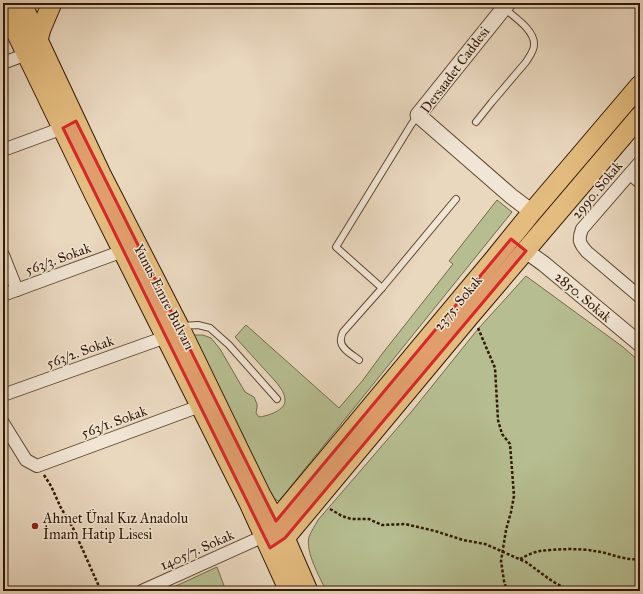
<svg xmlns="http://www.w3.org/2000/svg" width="643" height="594" viewBox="0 0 643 594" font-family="'IM FELL Great Primer',serif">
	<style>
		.green { fill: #b6be91; stroke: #746b4a }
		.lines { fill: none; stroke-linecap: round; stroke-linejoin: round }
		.service-casing { stroke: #5f4831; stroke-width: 8 }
		.minor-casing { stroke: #5f4831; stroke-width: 14 }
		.tertiary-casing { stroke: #5f4831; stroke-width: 17 }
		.primary-casing { stroke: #311802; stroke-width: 21 }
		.path { stroke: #311802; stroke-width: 2.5; stroke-dasharray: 3 2; stroke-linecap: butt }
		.service { stroke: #f1e5d5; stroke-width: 6 }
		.minor { stroke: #f1e5d5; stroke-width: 12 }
		.tertiary { stroke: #f1e5d5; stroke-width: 15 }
		.primary { stroke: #e4bc7f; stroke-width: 19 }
		.marked { fill: #d62828; fill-opacity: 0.2; stroke: #d62828; stroke-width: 3; stroke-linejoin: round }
		.poi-dot { fill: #8f2418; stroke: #f1e5d5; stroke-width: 1.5 }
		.labels { text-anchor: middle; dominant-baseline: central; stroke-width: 3; stroke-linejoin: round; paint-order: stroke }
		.street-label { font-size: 14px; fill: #311802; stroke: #f1e5d5 }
		.poi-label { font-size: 14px; fill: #311802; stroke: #f1e5d5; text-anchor: start }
	</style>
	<rect width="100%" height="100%" fill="#e9d7be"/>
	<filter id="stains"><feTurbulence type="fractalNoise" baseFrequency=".005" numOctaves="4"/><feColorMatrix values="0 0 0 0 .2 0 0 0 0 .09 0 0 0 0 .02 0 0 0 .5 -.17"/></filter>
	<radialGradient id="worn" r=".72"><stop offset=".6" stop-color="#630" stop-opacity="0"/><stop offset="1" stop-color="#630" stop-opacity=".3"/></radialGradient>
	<g class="green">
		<path d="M497 200 512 212 279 501 271 497 192 335H203L211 338 220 349 245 392 254 397 257 404V408L256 413 259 417C268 416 286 410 285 400 285 393 280 387 276 382L235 337 246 325 339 408 363 380 382 354 453 264 449 261Z"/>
		<path d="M526 276 623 347 640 362V591H326C320 577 305 552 309 537 311 531 315 526 318 520L412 411 478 329Z"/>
		<path d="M217 567 226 591H165Z"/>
	</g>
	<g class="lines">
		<g class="service-casing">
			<g id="service">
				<path d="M476 122 492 102 526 62C529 57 534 51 534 45 535 30 514 17 504 8"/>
				<path d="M382 288 336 247 411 125 418 115"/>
				<path d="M182 326 198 325 210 328 229 345 277 399"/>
				<path d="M359 360C353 355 339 348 341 339 341 336 342 334 343 332L382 288 456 199"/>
			</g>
		</g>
		<g class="minor-casing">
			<g id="minor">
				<path d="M3 63 27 54"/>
				<path d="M3 150 63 128"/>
				<path d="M640 162 582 229C578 240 579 243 587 252L640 297"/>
				<path d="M630 174 640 182"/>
				<path d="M3 255 17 290"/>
				<path d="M3 295 123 251"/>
				<path d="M3 395 166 337"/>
				<path d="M3 423 26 460 37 466 200 406"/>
				<path d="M142 591 264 536"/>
			</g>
		</g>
		<g class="tertiary-casing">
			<g id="tertiary">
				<path d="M508 3 418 115 511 196 532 212"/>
				<path d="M526 251 544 264 640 344"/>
			</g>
		</g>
		<g class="primary-casing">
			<g id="primary">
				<path d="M4 3 12 24 94 194 249 503 289 591"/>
				<path d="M22 3 38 40 101 174 179 326 260 493 285 538 308 591"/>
				<path d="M38 40 41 29 52 3"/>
				<path d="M268 530 494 259 532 212 640 85"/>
				<path d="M276 545 285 538 469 317 640 116"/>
			</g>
		</g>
		<g class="path">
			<path d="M478 328 495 368 498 420 502 434 510 444 514 496 511 512 506 530 501 561 504 581 507 591"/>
			<path d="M44 475 51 486 61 508 73 528 101 591"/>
			<path d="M330 509 342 516 351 519H369L382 525 405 524 435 531 463 540 485 544 526 562 552 581 570 591"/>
			<path d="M520 559C526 556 533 552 540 551 556 549 579 548 595 551 610 553 625 561 640 559"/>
		</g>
		<use href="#service" class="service"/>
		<use href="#minor" class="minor"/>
		<use href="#tertiary" class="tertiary"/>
		<use href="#primary" class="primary"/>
	</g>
	<path class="marked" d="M76 121 276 521 511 239 526 251 285 538 270 548 63 128Z"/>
	<circle class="poi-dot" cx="35" cy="526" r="4"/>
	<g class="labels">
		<g class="street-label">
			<text transform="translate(455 70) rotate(-53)">Dersaadet Caddesi</text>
			<text transform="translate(597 190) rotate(-50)">2990. Sokak</text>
			<text transform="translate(58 259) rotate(-20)">563/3. Sokak</text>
			<text transform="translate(164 297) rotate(63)">Yunus Emre Bulvarı</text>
			<text transform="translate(583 297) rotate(40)">2850. Sokak</text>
			<text transform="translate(458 303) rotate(-50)">2375. Sokak</text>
			<text transform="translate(80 352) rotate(-20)">563/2. Sokak</text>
			<text transform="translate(114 422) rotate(-20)">563/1. Sokak</text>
			<text transform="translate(197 550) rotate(-24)">1405/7. Sokak</text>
		</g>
		<g class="poi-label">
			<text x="43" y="518">Ahmet Ünal Kız Anadolu<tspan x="43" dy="16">İmam Hatip Lisesi</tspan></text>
		</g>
	</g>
	<rect width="643" height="594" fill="none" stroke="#e9d7be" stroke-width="16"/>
	<rect x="4" y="4" width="635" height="586" fill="none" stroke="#311802" stroke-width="2"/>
	<rect x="8" y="8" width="627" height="578" fill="none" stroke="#311802"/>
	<rect width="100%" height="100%" filter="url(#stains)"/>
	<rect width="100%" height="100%" fill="url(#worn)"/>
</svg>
